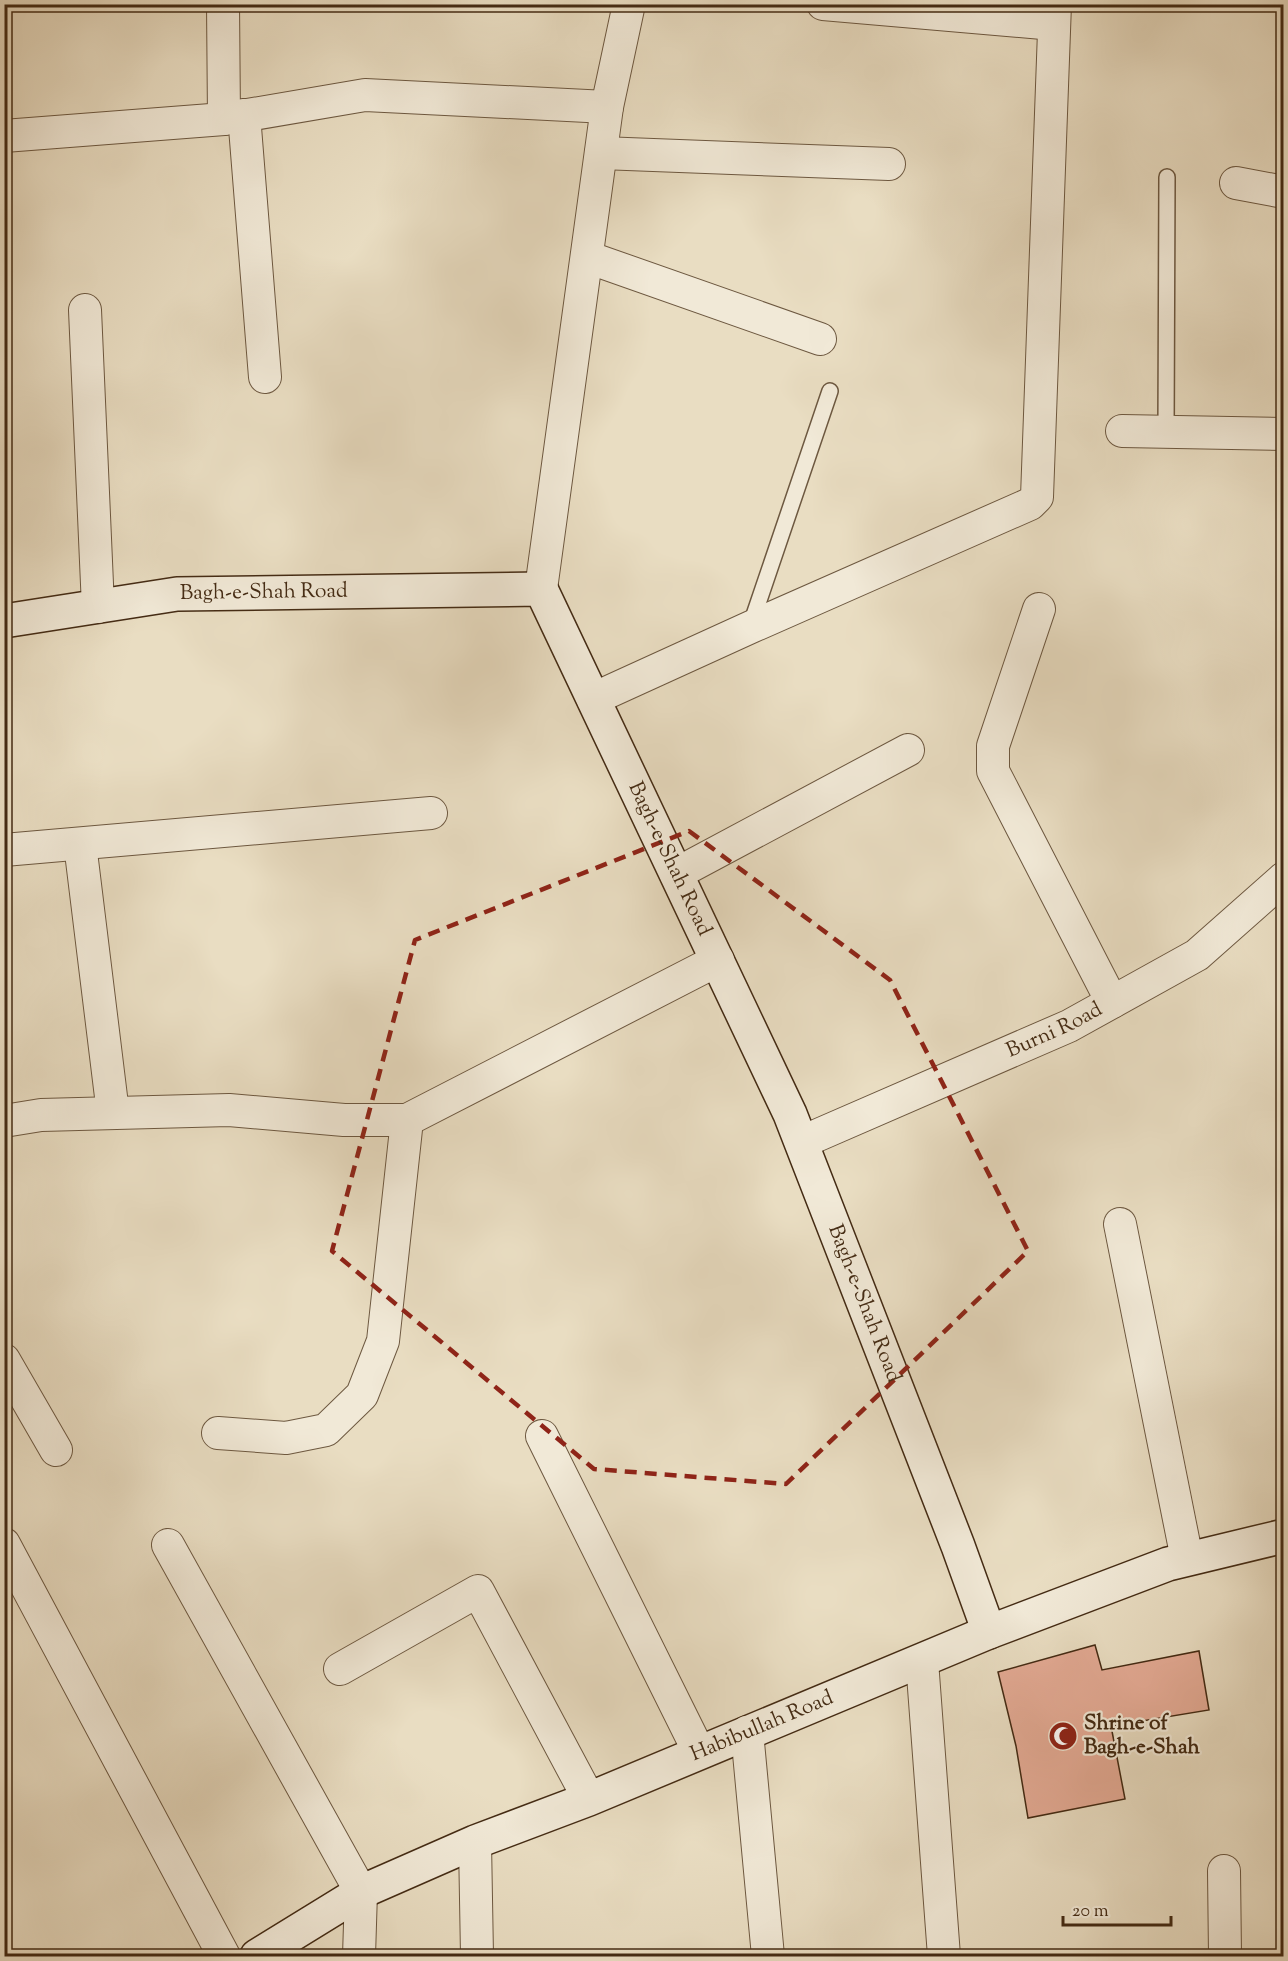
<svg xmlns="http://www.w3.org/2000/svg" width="1288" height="1961" viewBox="0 0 1288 1961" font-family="'Sorts Mill Goudy',serif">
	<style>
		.building { fill: #e3aa94; stroke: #442b14; stroke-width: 1.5 }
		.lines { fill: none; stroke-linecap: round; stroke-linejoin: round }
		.lane-casing { stroke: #6d5840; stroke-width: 18 }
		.street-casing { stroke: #6d5840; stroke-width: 34 }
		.secondary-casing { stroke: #442b14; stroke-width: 36 }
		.lane { stroke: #f1e9d7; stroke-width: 15 }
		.street { stroke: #f1e9d7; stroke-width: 32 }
		.secondary { stroke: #f1e9d7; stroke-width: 33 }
		.marked { fill: none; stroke: #8f2418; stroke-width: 4.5; stroke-dasharray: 12 8; stroke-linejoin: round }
		.labels { text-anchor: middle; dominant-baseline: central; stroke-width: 4.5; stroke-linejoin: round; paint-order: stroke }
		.street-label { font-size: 21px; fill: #442b14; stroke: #f1e9d7 }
		.poi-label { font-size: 21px; font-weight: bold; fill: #442b14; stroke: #f1e9d7; text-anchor: start }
	</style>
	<rect width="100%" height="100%" fill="#e9ddc2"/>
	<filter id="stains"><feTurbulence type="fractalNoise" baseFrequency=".00333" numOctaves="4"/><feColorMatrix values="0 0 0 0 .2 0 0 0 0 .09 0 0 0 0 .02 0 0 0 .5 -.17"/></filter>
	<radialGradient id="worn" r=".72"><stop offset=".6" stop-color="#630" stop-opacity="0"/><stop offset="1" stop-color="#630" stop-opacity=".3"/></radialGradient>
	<path class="building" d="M1095 1645 1102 1670 1199 1651 1209 1710 1111 1726 1125 1799 1028 1818 1016 1746 998 1672Z"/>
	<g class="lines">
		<g class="lane-casing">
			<g id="lane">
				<path d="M1166 432 1167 177"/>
				<path d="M751 624 830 391"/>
			</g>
		</g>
		<g class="street-casing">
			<g id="street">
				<path d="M223 4 224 119"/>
				<path d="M823 4 1054 24"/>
				<path d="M244 115 265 377"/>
				<path d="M4 136 224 119 365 95 607 107"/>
				<path d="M601 153 889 164"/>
				<path d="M1236 183 1284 192"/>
				<path d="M587 257 820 339"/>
				<path d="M85 310 98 607"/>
				<path d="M1122 431 1284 434"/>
				<path d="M541 589 607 107 629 4"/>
				<path d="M1039 609 993 746V771L1112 1002"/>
				<path d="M593 699 751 627 1030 504 1037 497 1055 4"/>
				<path d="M80 844 113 1113"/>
				<path d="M4 850 431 813"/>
				<path d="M676 874 908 750"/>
				<path d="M4 1121 41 1115 229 1110 344 1120H407L718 960"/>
				<path id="s1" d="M802 1142 1069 1026 1197 955 1284 878"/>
				<path d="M1120 1224 1187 1559"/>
				<path d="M4 1360 56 1450"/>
				<path d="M218 1433 286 1438 326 1430 362 1395 383 1341 407 1120"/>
				<path d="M542 1436 699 1752"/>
				<path d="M4 1544 224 1956"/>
				<path d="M168 1545 361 1892 359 1956"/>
				<path d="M922 1661 944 1956"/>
				<path d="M340 1669 478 1591 589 1799"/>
				<path d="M747 1732 768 1956"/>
				<path d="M475 1842 477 1956"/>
				<path d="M1224 1871 1225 1956"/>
			</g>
		</g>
		<g class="secondary-casing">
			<g id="secondary">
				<path id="s2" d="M4 621 177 594 541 589 790 1114 958 1546 989 1632"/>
				<path id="s3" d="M257 1956 361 1892 475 1842 589 1799 989 1632 1168 1564 1284 1536"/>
			</g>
		</g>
		<use href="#lane" class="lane"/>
		<use href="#street" class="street"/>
		<use href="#secondary" class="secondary"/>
	</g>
	<path class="marked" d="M689 831 890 980 1028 1251 786 1484 594 1469 332 1251 415 940Z"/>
	<defs>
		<g id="mosque-disc" transform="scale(1.5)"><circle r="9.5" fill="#8f2418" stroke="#f1e9d7"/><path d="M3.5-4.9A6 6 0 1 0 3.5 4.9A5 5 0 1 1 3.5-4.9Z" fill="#fff"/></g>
	</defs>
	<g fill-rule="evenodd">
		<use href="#mosque-disc" x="1063" y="1736"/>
	</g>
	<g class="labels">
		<g class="street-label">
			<text stroke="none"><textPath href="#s2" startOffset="262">Bagh-e-Shah Road</textPath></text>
			<text stroke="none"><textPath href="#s2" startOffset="838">Bagh-e-Shah Road</textPath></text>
			<text stroke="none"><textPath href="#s1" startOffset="276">Burni Road</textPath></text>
			<text stroke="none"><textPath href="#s2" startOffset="1324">Bagh-e-Shah Road</textPath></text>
			<text stroke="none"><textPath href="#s3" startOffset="556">Habibullah Road</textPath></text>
		</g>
		<g class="poi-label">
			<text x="1084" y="1724">Shrine of<tspan x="1084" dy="24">Bagh-e-Shah</tspan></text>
		</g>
	</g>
	<rect width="1288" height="1961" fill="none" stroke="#e9ddc2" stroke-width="24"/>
	<rect x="6" y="6" width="1276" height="1949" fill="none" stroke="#442b14" stroke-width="3"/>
	<rect x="12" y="12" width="1264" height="1937" fill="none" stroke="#442b14" stroke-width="1.5"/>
	<path d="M1063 1916v9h108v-9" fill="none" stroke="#442b14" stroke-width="3"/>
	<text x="1072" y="1916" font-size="18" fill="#442b14" stroke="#f1e9d7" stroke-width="4.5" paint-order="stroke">20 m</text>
	<rect width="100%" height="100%" filter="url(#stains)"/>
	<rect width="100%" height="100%" fill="url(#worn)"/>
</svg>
